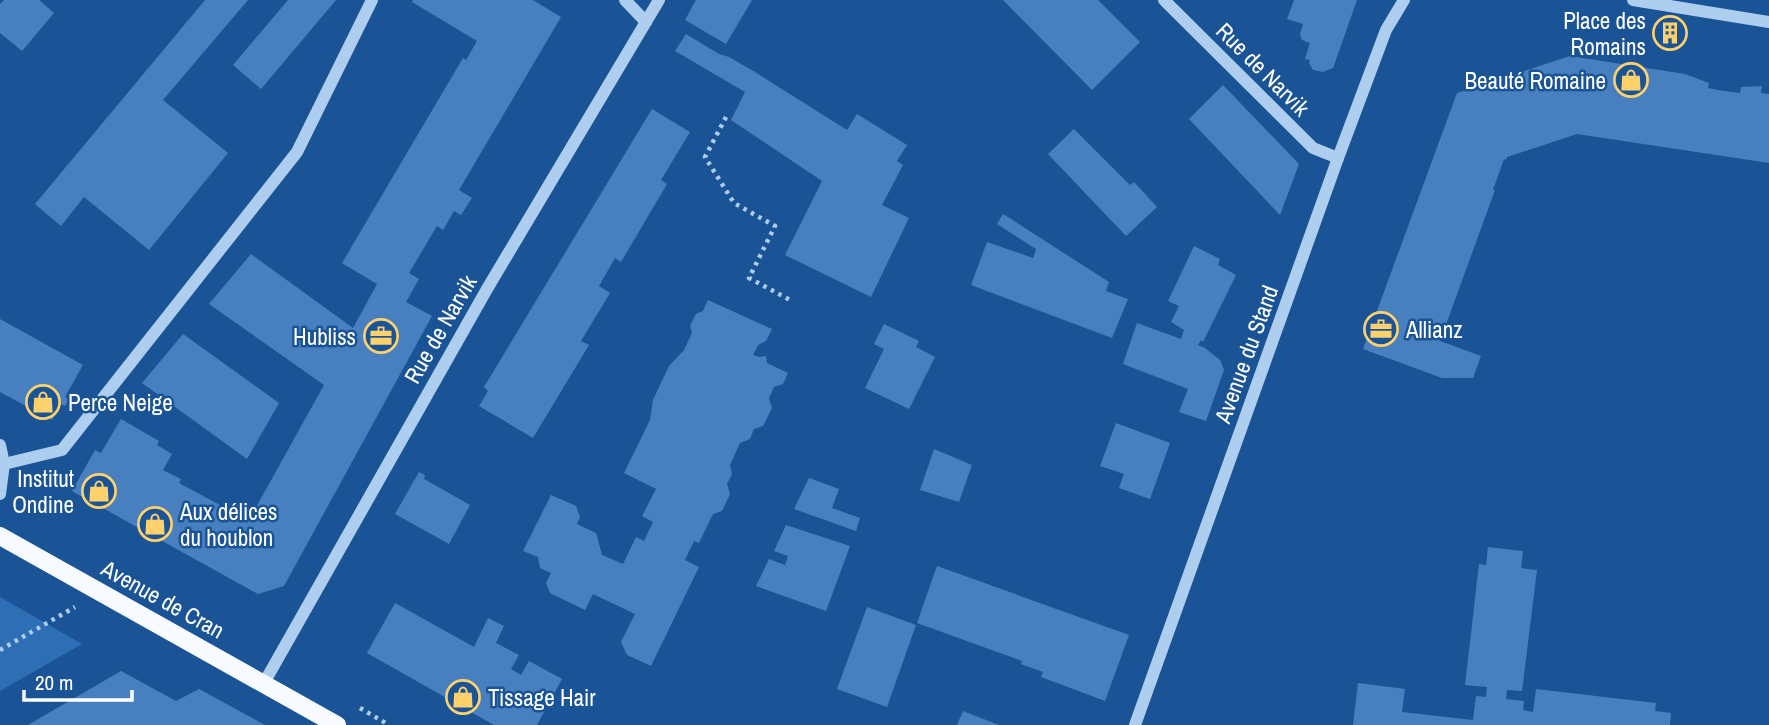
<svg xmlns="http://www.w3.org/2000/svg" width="1769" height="725" viewBox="0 0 1769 725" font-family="'Archivo Narrow',sans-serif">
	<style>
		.green { fill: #2e6eb4 }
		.building { fill: #4880bf }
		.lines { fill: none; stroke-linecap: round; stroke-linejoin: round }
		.path { stroke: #aecef0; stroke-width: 4.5; stroke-dasharray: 3.5 5; stroke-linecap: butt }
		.minor { stroke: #aecef0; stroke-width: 12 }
		.major { stroke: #f7fbff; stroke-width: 18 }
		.labels { text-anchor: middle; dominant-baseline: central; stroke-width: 5; stroke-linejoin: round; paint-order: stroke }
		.poi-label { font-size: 23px; fill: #fff; stroke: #1a5497; text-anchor: end }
		.street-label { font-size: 23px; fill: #fff; stroke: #1a5497 }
	</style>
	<rect width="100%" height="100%" fill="#1a5497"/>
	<path class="green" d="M0 597 82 644 0 691Z"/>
	<g class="building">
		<path d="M4 0H39L54 13 22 51 0 33V4Z"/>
		<path d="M205 0H248L163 100 228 153 149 250 84 197 61 226 35 204Z"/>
		<path d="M288 0H336L261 89 233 65Z"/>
		<path d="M413 0H533L561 17 459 190 472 198 461 215 454 211 443 230 437 226 409 273 419 279 406 302 432 316 284 586 258 594 72 491 95 450 101 453 121 419 159 441 157 445 172 454 163 470 181 479 179 483 244 518 249 508 254 511 324 385 209 304 251 254 353 328 377 284 342 263 463 58 466 60 477 41 412 2Z"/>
		<path d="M696 0H752L726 44 685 20Z"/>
		<path d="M1003 0H1098L1140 42 1092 90Z"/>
		<path d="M1294 0H1357L1333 68 1323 72 1313 70 1309 63 1310 60 1305 59 1310 43 1302 40 1300 34 1303 24 1287 19Z"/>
		<path d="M1656 24 1687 29 1684 42 1654 36Z"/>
		<path d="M686 34 719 54 729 57 755 72 847 130 857 114 907 145 897 161 903 165 882 205 909 218 871 297 785 255 822 181 731 120 745 92 675 51Z"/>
		<path d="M1570 56 1685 74 1709 83 1708 88 1718 90 1740 93 1741 87 1762 86 1761 93 1769 94V163L1577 134 1507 157 1506 160 1504 159 1493 190H1495L1440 341 1481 356 1473 378H1442L1363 349 1457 93Z"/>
		<path d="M1223 85 1299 164 1280 215 1189 119Z"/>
		<path d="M652 109 690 132 661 180 667 184 621 262 615 258 599 286 610 293 581 341 589 345 533 438 479 406 488 391 484 387Z"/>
		<path d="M1074 129 1130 185 1134 182 1157 207 1126 236 1048 154Z"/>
		<path d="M1003 214 1109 282 1106 291 1128 299 1112 338 971 285 987 242 1033 258 1036 249 997 224Z"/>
		<path d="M1194 246 1220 259 1218 265 1236 275 1203 342 1201 340 1198 345 1205 348 1220 360 1224 370 1206 421 1179 412 1188 389 1123 364 1137 323 1181 339 1184 330 1171 322 1179 306 1168 301Z"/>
		<path d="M708 300 772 329 766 341 758 345 753 355 759 357 766 356 767 363 788 373 783 384 774 387 769 398 772 408 763 426 754 429 750 439 740 443 730 465 732 474 727 484 730 494 722 511 713 514 699 543 694 541 685 560 699 567 651 666 627 655 621 642 635 614 593 594 585 610 550 593 546 583 551 573 540 568 538 557 523 551 551 495 576 506 580 517 577 524 596 533 602 555 623 564 636 537 644 541 653 522 642 516 656 489 624 473 650 420 653 400 669 366 684 350 692 333 690 326 696 314 703 311Z"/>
		<path d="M0 319 83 365 65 397 69 399 65 406 61 404 52 420 0 392Z"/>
		<path d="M884 324 919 341 916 347 935 357 909 409 865 388 884 349 874 344Z"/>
		<path d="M183 334 279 403 247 459 142 383Z"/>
		<path d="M1116 423 1170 443 1150 499 1119 488 1124 474 1100 466Z"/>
		<path d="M934 449 972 465 959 502 920 490Z"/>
		<path d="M419 472 425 475 424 479 470 505 449 544 395 514Z"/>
		<path d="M809 478 839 489 832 508 860 518 856 531 794 509Z"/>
		<path d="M786 525 850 546 826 611 756 586 769 559 785 565 788 556 774 551Z"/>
		<path d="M1488 547 1523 551 1521 568 1537 570 1522 691 1507 690 1506 699 1524 701 1523 710 1533 712 1536 689 1656 703 1655 711 1671 713 1670 725H1353L1358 683 1405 689 1402 712 1473 720 1476 696 1486 697 1487 687 1465 685 1479 564 1486 565Z"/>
		<path d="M937 566 1129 635 1105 701 1041 677 1043 672 1021 664 1022 661 917 623Z"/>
		<path d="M395 603 474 647 488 618 504 626 496 643 519 655 511 669 521 675 529 661 562 679 537 725H494L367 653Z"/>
		<path d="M867 607 916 625 887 707 837 689Z"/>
		<path d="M121 671 176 701 199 689 265 725H28Z"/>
		<path d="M963 711 999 725H957Z"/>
	</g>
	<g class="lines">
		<g class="path">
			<path d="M726 117 705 157 734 203 775 226 749 278 792 301"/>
			<path d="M0 650 75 607"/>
			<path d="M360 708 389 725"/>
		</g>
		<g class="minor">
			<path d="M625 0 646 22"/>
			<path d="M1164 0 1313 148 1338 158"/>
			<path d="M1633 0 1769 22"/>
			<path d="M0 445 4 464 0 494"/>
			<path d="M4 464 62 450 297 152 372 0"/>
			<path d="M264 683 487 289 659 0"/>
			<path d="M1135 725 1338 158 1386 30 1404 0"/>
		</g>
		<path class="major" d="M0 536 337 725"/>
	</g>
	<defs>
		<g id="building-ring" transform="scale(1.75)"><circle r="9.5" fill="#1a5497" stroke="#ffd16d" stroke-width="1.5"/><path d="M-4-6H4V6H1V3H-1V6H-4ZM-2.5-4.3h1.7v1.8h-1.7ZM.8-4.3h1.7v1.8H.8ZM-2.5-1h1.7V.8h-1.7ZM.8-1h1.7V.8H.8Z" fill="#ffd16d"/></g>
		<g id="shop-ring" transform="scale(1.75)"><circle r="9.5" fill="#1a5497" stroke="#ffd16d" stroke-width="1.5"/><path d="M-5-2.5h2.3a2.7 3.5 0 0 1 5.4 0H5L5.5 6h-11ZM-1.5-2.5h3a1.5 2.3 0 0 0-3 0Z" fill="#ffd16d"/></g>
		<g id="office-ring" transform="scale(1.75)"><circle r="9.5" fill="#1a5497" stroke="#ffd16d" stroke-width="1.5"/><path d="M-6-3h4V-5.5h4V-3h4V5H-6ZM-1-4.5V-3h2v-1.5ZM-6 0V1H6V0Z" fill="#ffd16d"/></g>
	</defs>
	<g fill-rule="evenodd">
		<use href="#building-ring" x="1670" y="33"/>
		<use href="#shop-ring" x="1631" y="80"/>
		<use href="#office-ring" x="1381" y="329"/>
		<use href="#office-ring" x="381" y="336"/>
		<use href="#shop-ring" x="43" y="402"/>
		<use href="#shop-ring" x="99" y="491"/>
		<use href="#shop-ring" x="155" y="524"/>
		<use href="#shop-ring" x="463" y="697"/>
	</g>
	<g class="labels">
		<g class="poi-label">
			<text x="1646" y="20">Place des<tspan x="1646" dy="26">Romains</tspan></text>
			<text x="1606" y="80">Beauté Romaine</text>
			<text x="1406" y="329" text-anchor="start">Allianz</text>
			<text x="356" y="336">Hubliss</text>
			<text x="68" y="402" text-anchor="start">Perce Neige</text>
			<text x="74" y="478">Institut<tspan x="74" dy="26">Ondine</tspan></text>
			<text x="180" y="511" text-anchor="start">Aux délices<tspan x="180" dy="26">du houblon</tspan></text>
			<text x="488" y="697" text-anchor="start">Tissage Hair</text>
		</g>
		<g class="street-label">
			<text transform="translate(1263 69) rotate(45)">Rue de Narvik</text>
			<text transform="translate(440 329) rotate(-60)">Rue de Narvik</text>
			<text transform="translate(1246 354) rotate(-70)">Avenue du Stand</text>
			<text transform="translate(163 599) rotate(29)">Avenue de Cran</text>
		</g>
	</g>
	<path d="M24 690v10h108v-10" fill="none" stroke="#ffffff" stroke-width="3.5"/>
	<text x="35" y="690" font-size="21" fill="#ffffff" stroke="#1a5497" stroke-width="5" paint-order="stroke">20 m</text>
</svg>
